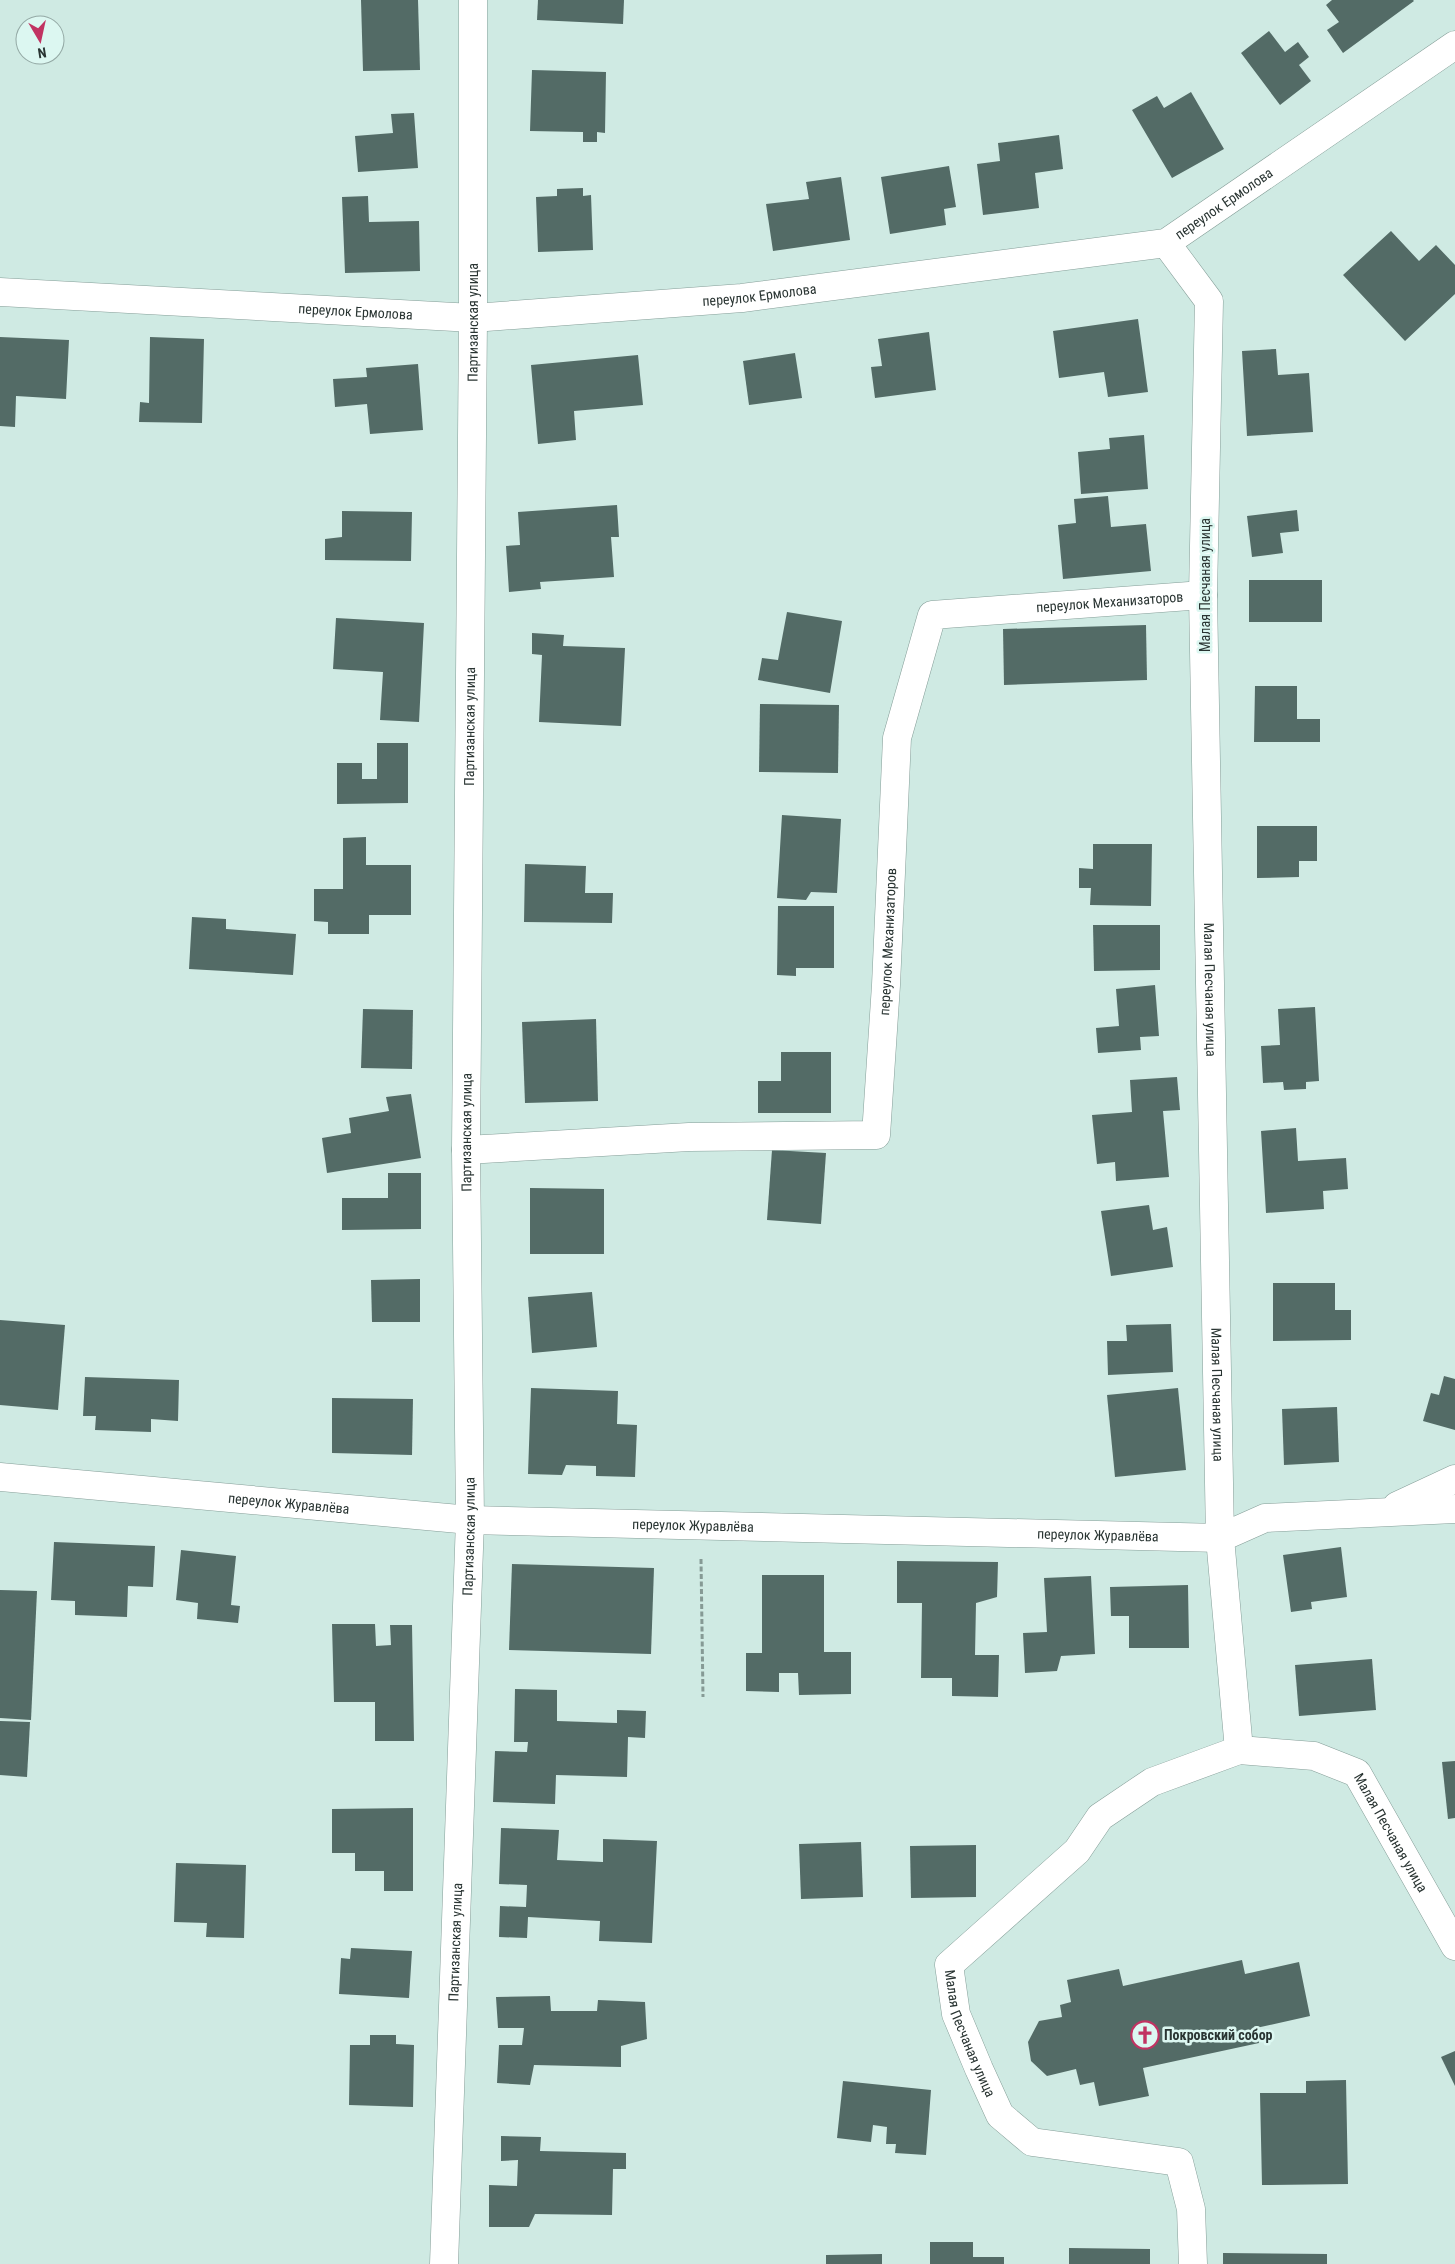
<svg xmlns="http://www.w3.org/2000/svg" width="1455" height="2264" viewBox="0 0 1455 2264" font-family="'Roboto Condensed',sans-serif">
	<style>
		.building { fill: #536b66 }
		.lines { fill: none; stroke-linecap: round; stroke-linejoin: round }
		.minor-casing { stroke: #859e98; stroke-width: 29 }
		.path { stroke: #869a95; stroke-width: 3; stroke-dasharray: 5 2.5; stroke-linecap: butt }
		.minor { stroke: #fff; stroke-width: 28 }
		.labels { text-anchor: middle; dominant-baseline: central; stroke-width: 5; stroke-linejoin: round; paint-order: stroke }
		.street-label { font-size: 14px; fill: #293432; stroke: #dcf7f1 }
		.poi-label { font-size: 14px; font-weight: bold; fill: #293432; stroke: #dcf7f1; text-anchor: start }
	</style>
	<rect width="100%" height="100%" fill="#cfeae3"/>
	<g class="building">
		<path d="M361 0H418L420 70 363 71Z"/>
		<path d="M538 0H624L623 24 537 20Z"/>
		<path d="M1332 0H1413L1414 1 1343 53 1327 30 1339 22 1326 5Z"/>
		<path d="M1269 31 1285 52 1298 42 1309 57 1299 65 1311 81 1280 105 1241 53Z"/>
		<path d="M532 70 606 72 605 133 597 132V142H583V132L530 131Z"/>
		<path d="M1191 92 1224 149 1172 178 1132 110 1157 96 1164 108Z"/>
		<path d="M414 113 418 168 358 172 355 136 393 133 391 114Z"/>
		<path d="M1059 135 1063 169 1035 173 1039 208 983 215 977 164 1000 161 998 143Z"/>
		<path d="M949 166 956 207 944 209 946 225 890 234 881 177Z"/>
		<path d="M841 177 850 240 773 251 766 204 809 199 806 182Z"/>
		<path d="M583 188V196L591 195 593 250 538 252 536 197 557 196V189Z"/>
		<path d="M368 196 369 222 419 221 420 271 345 273 342 197Z"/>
		<path d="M1391 231 1419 261 1436 245 1455 265V294L1405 341 1343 275Z"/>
		<path d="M1138 319 1148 392 1108 397 1104 372 1059 378 1053 331Z"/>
		<path d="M929 332 936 390 875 398 871 367 882 366 878 339Z"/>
		<path d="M0 337 69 340 66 399 16 396 15 427 0 426Z"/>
		<path d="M150 337 204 339 202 423 139 422 140 402 149 403Z"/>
		<path d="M1276 349 1278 375 1309 373 1313 432 1247 436 1242 351Z"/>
		<path d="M795 353 802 398 749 405 743 361Z"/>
		<path d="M638 355 643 405 574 411 576 440 538 444 531 365Z"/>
		<path d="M418 364 423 430 370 434 367 404 335 407 333 379 367 377 366 368Z"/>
		<path d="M1144 435 1148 489 1081 494 1078 452 1110 449 1109 438Z"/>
		<path d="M1108 496 1111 527 1146 524 1151 571 1063 579 1058 525 1076 523 1074 499Z"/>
		<path d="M617 505 619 537H611L614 577 540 582 541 589 509 592 506 546 520 545 518 512Z"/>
		<path d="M1297 510 1299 531 1280 533 1283 553 1252 557 1247 516Z"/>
		<path d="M342 511 412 512 411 561 325 560V539L342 537Z"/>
		<rect x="1249" y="580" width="73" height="42"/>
		<path d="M787 612 842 621 830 693 758 680 762 658 778 660Z"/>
		<path d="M336 618 424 623 419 722 380 720 383 672 333 669Z"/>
		<path d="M1146 625 1147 680 1004 685 1003 629Z"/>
		<path d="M532 633 564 635 563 646 625 648 621 726 539 722 542 655 532 654Z"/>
		<path d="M1255 686H1297V719H1320V742H1254Z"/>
		<path d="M760 704 839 705 838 773 759 772Z"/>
		<path d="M377 743H408V803L337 804V763H362V779H377Z"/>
		<path d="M782 815 841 819 837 893 811 892 806 900 777 898Z"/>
		<path d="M1257 826H1317V861H1299V877L1257 878Z"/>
		<path d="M366 837V865H411V915H369V934H328V922L314 921V889H343V838Z"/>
		<path d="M1093 844H1152L1151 906 1090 905 1091 888H1079V868L1093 869Z"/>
		<path d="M525 864 586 866 585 893H613L612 923 524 922Z"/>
		<path d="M778 906H834V968H796V976L777 975Z"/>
		<path d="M192 917 226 919V929L296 934 293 975 189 969Z"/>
		<path d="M1093 925H1160V970L1094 971Z"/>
		<path d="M1155 985 1159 1036 1140 1037 1141 1050 1098 1053 1096 1028 1119 1026 1116 989Z"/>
		<path d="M1315 1007 1319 1081 1306 1082V1089L1284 1090 1283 1082 1263 1083 1261 1046 1280 1045 1278 1009Z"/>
		<path d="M363 1009 413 1010 412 1069 361 1068Z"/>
		<path d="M596 1019 598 1101 525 1103 522 1022Z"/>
		<path d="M781 1052H831V1113H758V1081H781Z"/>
		<path d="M1177 1077 1180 1110 1163 1111 1169 1177 1116 1181 1115 1162 1097 1164 1092 1115 1132 1112 1130 1080Z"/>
		<path d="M411 1094 421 1158 327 1173 322 1138 351 1133 349 1118 389 1111 386 1097Z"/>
		<path d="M1296 1128 1298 1161 1346 1158 1348 1189 1323 1191 1324 1209 1266 1213 1261 1131Z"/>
		<path d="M772 1150 826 1153 821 1224 767 1220Z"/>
		<path d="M388 1173H421V1229L342 1230V1198H388Z"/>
		<path d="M530 1188 604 1189V1254H530Z"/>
		<path d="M1149 1205 1153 1230 1167 1227 1173 1267 1111 1276 1101 1211Z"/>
		<path d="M420 1279V1322H372L371 1280Z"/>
		<path d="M1273 1283H1335V1310H1351V1340L1273 1341Z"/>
		<path d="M592 1292 597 1347 532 1353 528 1297Z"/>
		<path d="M0 1320 65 1325 58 1410 0 1405Z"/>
		<path d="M1171 1324 1173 1372 1108 1375 1107 1341H1127L1126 1325Z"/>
		<path d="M1444 1376 1455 1379V1430L1423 1421 1431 1393 1439 1395Z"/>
		<path d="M85 1377 179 1380 178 1421 151 1419V1432L95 1430 96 1416H83Z"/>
		<path d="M531 1388 618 1391 617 1424 637 1425 635 1477 596 1476V1466L566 1465 562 1475 528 1474Z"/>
		<path d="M1178 1388 1186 1470 1115 1477 1107 1395Z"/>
		<path d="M332 1398 413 1399 412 1455 332 1453Z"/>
		<path d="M1337 1407 1339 1462 1284 1465 1282 1409Z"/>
		<path d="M54 1542 155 1546 153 1587 128 1586 127 1617 75 1615V1601L51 1600Z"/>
		<path d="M1341 1547 1347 1597 1311 1602 1312 1609 1291 1612 1283 1555Z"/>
		<path d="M181 1550 236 1556 231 1605 240 1606 238 1623 197 1619 198 1603 176 1600Z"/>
		<path d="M897 1561 998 1562 997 1597 976 1603 975 1655H999L998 1697 952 1696V1678H921L922 1603H897Z"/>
		<path d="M512 1564 654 1568 651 1654 509 1650Z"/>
		<path d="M762 1575H824V1652H851V1694L799 1695 798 1673H779V1692L746 1691V1653H762Z"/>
		<path d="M1091 1576 1095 1654 1061 1656 1057 1671 1025 1673 1023 1633 1047 1632 1044 1578Z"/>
		<path d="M1188 1585 1189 1648H1129V1616H1111L1110 1587Z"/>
		<path d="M0 1590 37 1591 31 1720 0 1718Z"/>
		<path d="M332 1624H375L376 1646 391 1645 390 1625H412L414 1741H375V1702H334Z"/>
		<path d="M1372 1659 1376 1710 1299 1716 1295 1665Z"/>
		<path d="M515 1689 557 1690V1721L617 1723V1710L646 1711 645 1738 628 1737 627 1777 556 1775 555 1804 493 1802 495 1751 527 1752 528 1742H514Z"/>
		<path d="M0 1721 30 1722 27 1777 0 1775Z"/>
		<path d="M1455 1761V1818L1448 1819 1442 1762Z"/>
		<path d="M413 1808V1891H384V1871H355V1853H332V1809Z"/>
		<path d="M501 1828 559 1830 557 1860 603 1862V1839L657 1841 652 1943 599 1941 600 1921 528 1917 527 1938 499 1937 500 1906 526 1907 527 1885 499 1884Z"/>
		<path d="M861 1842 863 1897 801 1899 799 1844Z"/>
		<path d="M976 1845V1897L911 1898 910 1846Z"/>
		<path d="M176 1863 246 1865 244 1938 206 1937 207 1923 174 1922Z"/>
		<path d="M351 1948 412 1951 409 1998 339 1994 341 1958 350 1959Z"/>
		<path d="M1242 1960 1245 1974 1299 1962 1310 2016 1256 2028 1259 2043 1143 2068 1149 2096 1099 2106 1094 2082 1080 2085 1076 2069 1047 2076 1031 2061 1028 2042 1039 2021 1062 2017 1060 2005 1071 2002 1067 1980 1119 1969 1123 1986Z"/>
		<path d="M550 1996 551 2011H597L598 2000 645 2002 647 2039 621 2046V2067L534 2065 530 2085 497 2083 499 2045H522L524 2028H498L496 1997Z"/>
		<path d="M370 2035H396V2044L414 2045 413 2107 349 2105 350 2045H370Z"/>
		<path d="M1455 2051V2086L1441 2057Z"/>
		<path d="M1346 2080 1348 2184 1262 2185 1260 2093H1306V2081Z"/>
		<path d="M843 2081 931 2090 926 2155 895 2153 896 2144H886L887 2127 873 2125 871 2142 837 2138Z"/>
		<path d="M501 2136 541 2137 540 2151 626 2153V2169H613L612 2215 535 2214 529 2227H489V2185L517 2186 518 2160 501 2161Z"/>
		<path d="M930 2242H973V2257H1004V2264H930Z"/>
		<path d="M1069 2248 1150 2249V2264H1069Z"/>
		<path d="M1223 2253 1327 2254V2264H1223Z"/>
		<path d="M882 2254V2264H826V2255Z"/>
	</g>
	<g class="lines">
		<g class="minor-casing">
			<g id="minor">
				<path id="s1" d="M1166 243 1209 301 1203 595 1220 1538 1239 1750 1152 1782 1100 1817 1077 1851 949 1965 956 2014 979 2069 1000 2115 1032 2142 1179 2162 1191 2209 1193 2264"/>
				<path id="s2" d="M0 292 473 318 742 298 1166 243 1455 45"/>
				<path id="s3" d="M466 1150 689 1137 876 1135 886 985 897 738 932 615 1203 595"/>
				<path id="s4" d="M0 1477 470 1520 1220 1538 1265 1518 1455 1509"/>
				<path d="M1397 1506 1455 1479"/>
				<path id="s5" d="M1239 1750 1314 1756 1357 1773 1455 1946"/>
				<path id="s6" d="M444 2264 470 1520 466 1150 473 318V0"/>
			</g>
		</g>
		<path class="path" d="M701 1559 703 1697"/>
		<use href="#minor" class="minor"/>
	</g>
	<defs>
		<g id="church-ring" transform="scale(1.4375)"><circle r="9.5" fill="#dcf7f1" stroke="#c13362" stroke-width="1.5"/><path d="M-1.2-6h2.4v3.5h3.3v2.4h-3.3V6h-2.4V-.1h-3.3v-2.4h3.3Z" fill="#c13362"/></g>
	</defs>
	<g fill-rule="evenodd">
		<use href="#church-ring" x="1145" y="2035"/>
	</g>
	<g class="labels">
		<g class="street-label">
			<text stroke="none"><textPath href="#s2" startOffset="1241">переулок Ермолова</textPath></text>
			<text stroke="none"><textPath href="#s2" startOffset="761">переулок Ермолова</textPath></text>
			<text stroke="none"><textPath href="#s2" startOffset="356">переулок Ермолова</textPath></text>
			<text stroke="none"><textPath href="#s6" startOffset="1942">Партизанская улица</textPath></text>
			<text transform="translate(1205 585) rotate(-90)">Малая Песчаная улица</text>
			<text stroke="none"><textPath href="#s3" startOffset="1114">переулок Механизаторов</textPath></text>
			<text stroke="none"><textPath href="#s6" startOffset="1538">Партизанская улица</textPath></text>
			<text stroke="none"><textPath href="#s3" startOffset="604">переулок Механизаторов</textPath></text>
			<text stroke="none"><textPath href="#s1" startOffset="761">Малая Песчаная улица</textPath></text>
			<text stroke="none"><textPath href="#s6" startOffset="1132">Партизанская улица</textPath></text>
			<text stroke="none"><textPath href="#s1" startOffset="1166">Малая Песчаная улица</textPath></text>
			<text stroke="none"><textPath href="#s4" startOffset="290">переулок Журавлёва</textPath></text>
			<text stroke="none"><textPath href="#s4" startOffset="695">переулок Журавлёва</textPath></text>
			<text stroke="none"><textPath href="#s4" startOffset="1100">переулок Журавлёва</textPath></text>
			<text stroke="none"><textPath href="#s6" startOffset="728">Партизанская улица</textPath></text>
			<text stroke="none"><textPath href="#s5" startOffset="190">Малая Песчаная улица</textPath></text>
			<text stroke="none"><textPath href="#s6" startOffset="322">Партизанская улица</textPath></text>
			<text stroke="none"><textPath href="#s1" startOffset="1962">Малая Песчаная улица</textPath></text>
		</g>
		<g class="poi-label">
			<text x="1164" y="2035">Покровский собор</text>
		</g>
	</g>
	<g transform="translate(40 40) rotate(171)"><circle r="24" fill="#dcf7f1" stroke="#94a9a5"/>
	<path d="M0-4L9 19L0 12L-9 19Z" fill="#c13362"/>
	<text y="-8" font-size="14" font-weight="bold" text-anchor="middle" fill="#293432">N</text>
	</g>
</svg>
